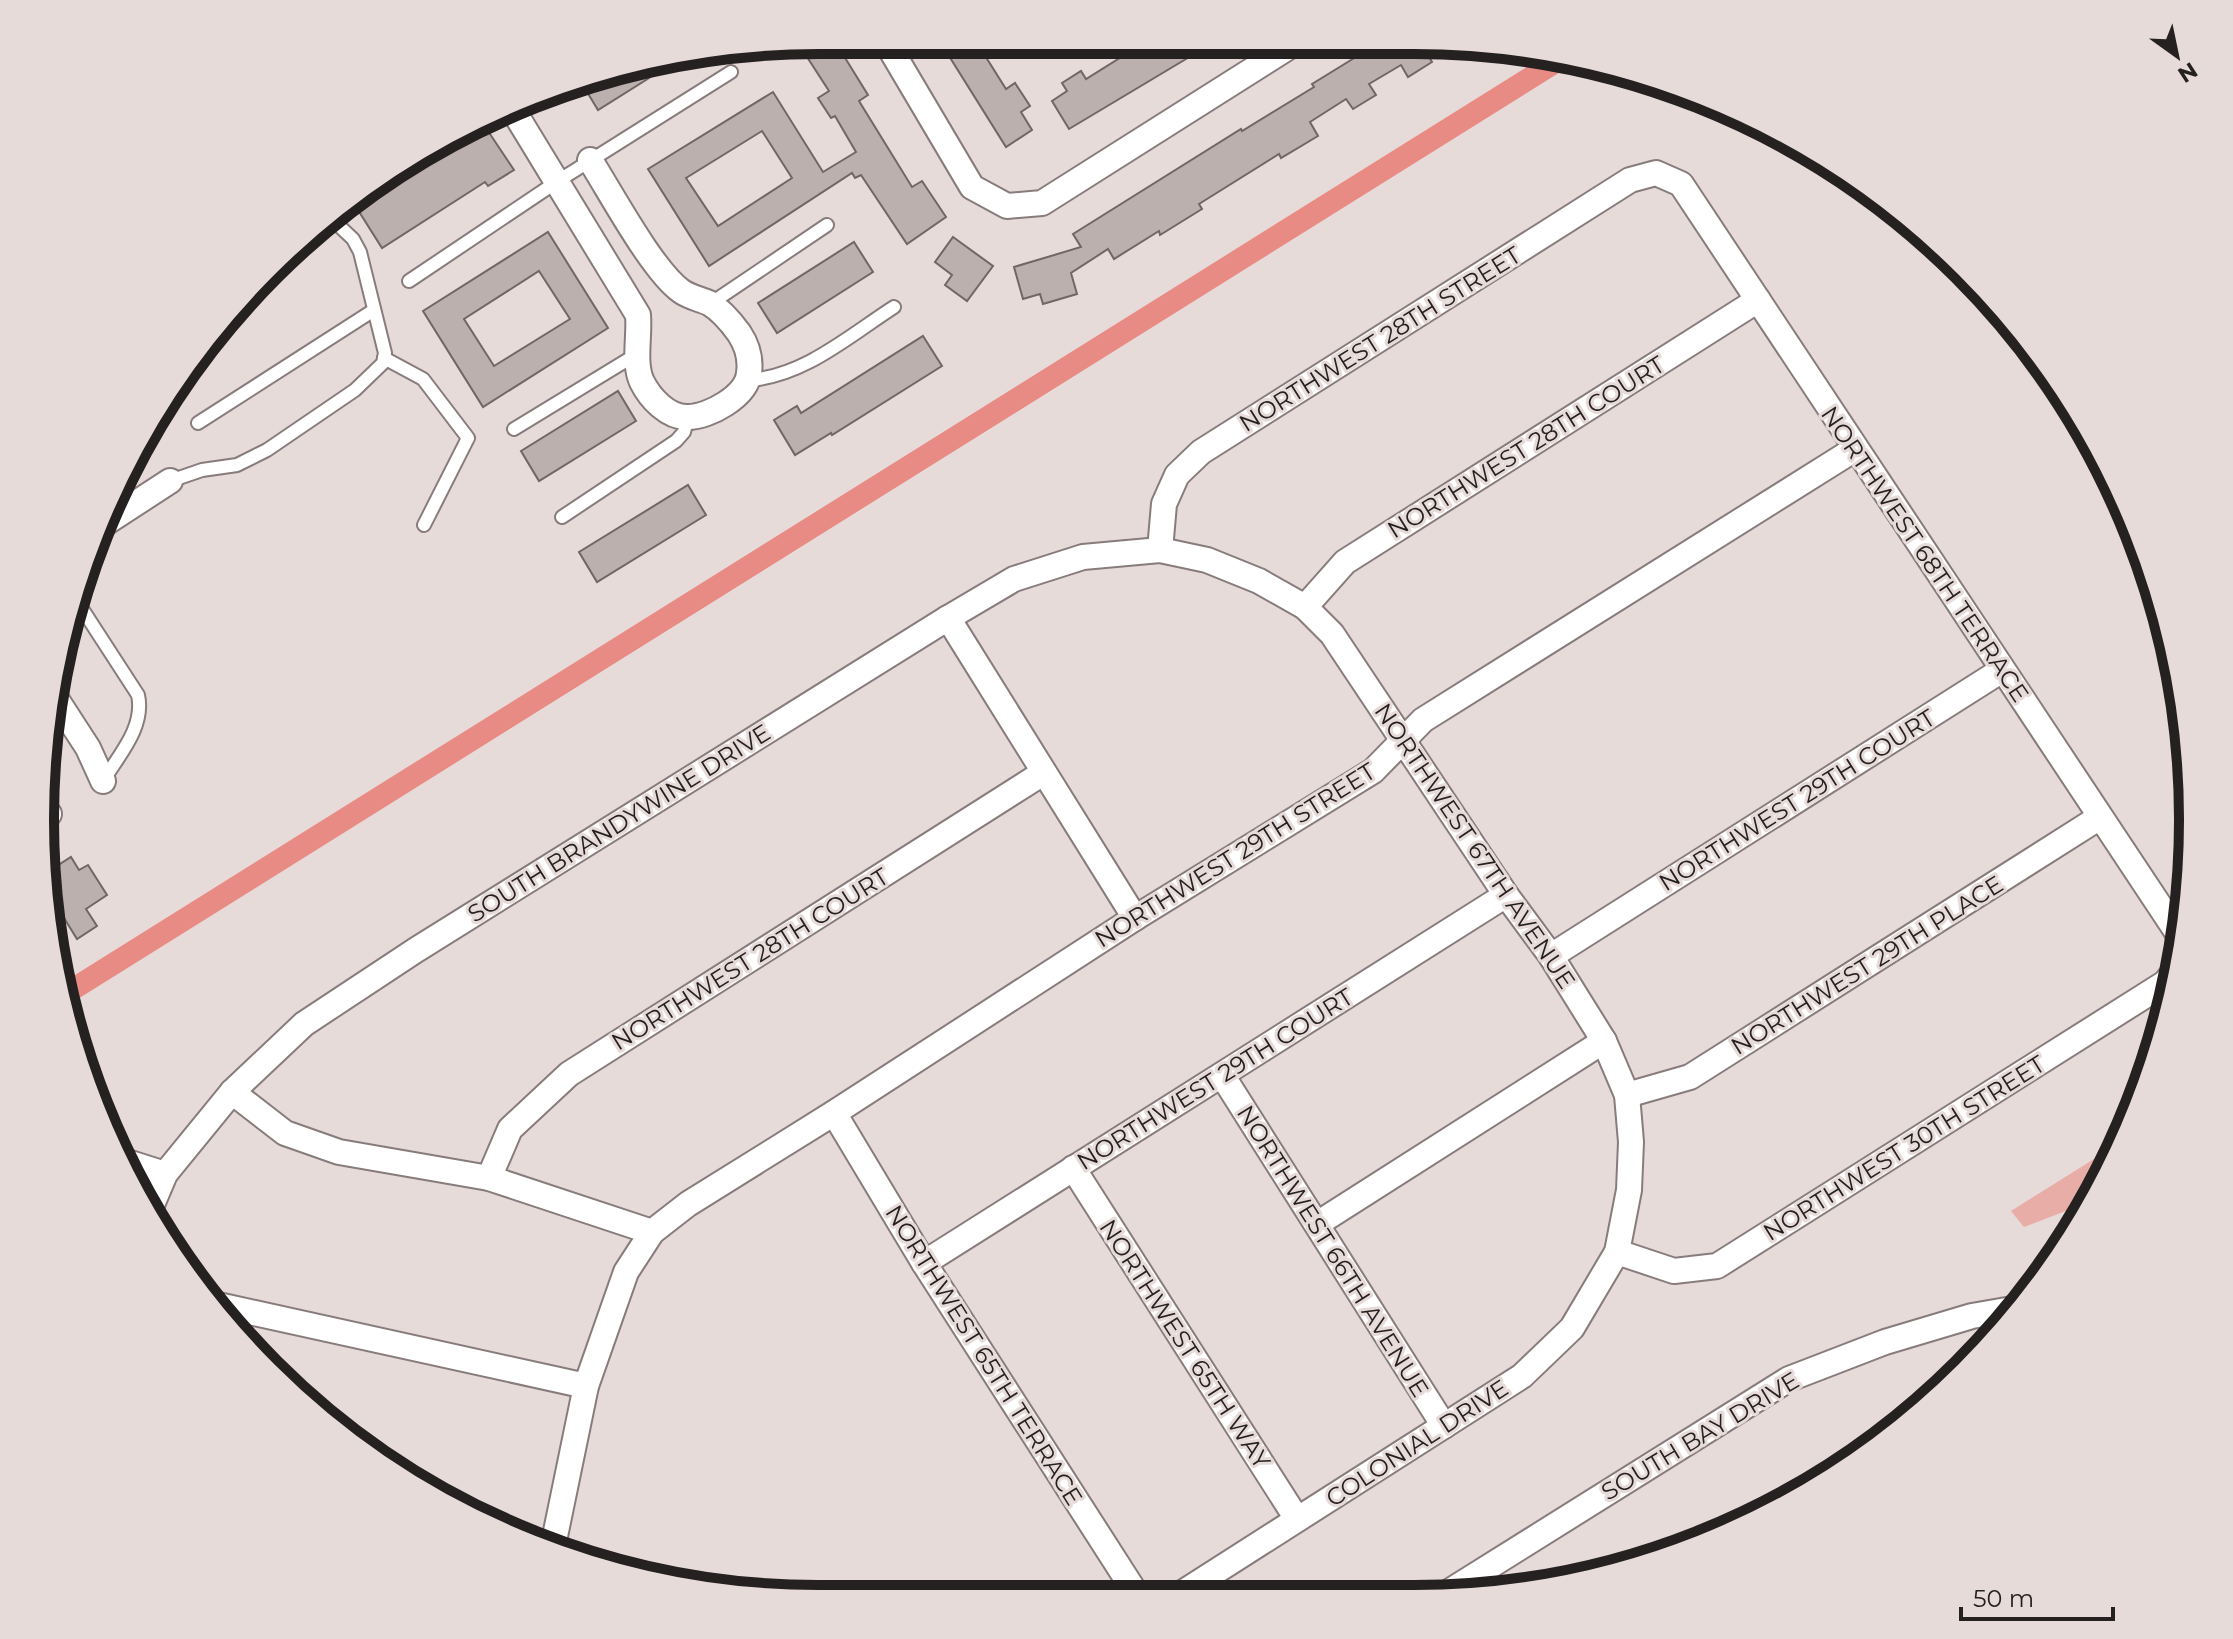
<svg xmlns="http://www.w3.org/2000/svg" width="2233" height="1639" viewBox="0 0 2233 1639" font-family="Montserrat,sans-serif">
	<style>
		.green { fill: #e8ada7 }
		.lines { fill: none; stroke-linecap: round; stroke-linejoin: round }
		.canal { stroke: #e88b84; stroke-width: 22 }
		.building { fill: #bcb0af; stroke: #706665; stroke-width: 2; fill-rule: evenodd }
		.lane-casing { stroke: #877c7b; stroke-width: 16 }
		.street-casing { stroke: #877c7b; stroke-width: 28 }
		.lane { stroke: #fff; stroke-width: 12 }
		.street { stroke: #fff; stroke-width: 24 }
		.labels { text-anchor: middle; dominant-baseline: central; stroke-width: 6; stroke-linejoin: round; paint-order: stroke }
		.street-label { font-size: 24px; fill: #252120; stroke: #e7dbda }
		.rim { fill: none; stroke: #252120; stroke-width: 10 }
	</style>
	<rect width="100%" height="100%" fill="#e7dbda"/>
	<path class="green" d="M2118 1144 2092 1201 2024 1227 2011 1211Z"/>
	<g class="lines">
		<path class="canal" d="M70 991 1562 58"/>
	</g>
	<g class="building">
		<path d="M820 40H834L868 95 859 101 912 187 922 181 946 217 907 244 861 175 855 178 852 173 709 266 648 169 773 92 823 172 856 152 835 116 831 118 818 98 829 91 798 43ZM762 131 792 178 718 226 686 178Z"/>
		<path d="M957 40H1006L984 54 1006 89 1015 83 1030 106 1021 112 1032 130 1006 147 944 48Z"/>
		<path d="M1147 41H1216L1069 129 1052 101 1067 91 1062 83 1081 71 1086 79Z"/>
		<path d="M1382 41 1420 42 1432 62 1408 77 1401 65 1369 84 1376 95 1353 109 1346 99 1310 122 1318 136 1281 158 1279 154 1199 204 1202 209 1160 235 1159 231 1114 259 1108 249 1071 273 1077 294 1043 304 1040 294 1023 299 1014 267 1081 247 1073 234 1241 129 1242 131 1314 87 1312 84Z"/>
		<path d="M681 58 598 110 581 82 617 67Z"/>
		<path d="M486 128 514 170 488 186 485 182 382 248 358 210Z"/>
		<path d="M548 232 608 328 483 407 423 311ZM539 271 570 319 494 366 464 319Z"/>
		<path d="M953 237 993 266 967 301 945 285 952 275 935 262Z"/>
		<path d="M854 242 873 272 777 333 758 303Z"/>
		<path d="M923 336 942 366 832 435 831 433 795 455 774 420 797 406 801 413Z"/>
		<path d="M618 391 636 421 539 481 521 451Z"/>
		<path d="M688 485 706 515 597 582 579 552Z"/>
		<path d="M71 857 79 870 88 865 107 895 86 909 97 926 77 939 45 887 55 881 49 871Z"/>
	</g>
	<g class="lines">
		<g class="lane-casing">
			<g id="lane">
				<path d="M409 281 558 181 731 72"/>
				<path d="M710 304 827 225"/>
				<path d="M384 358 423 379 468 438 424 525"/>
				<path d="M748 380C803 377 849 336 894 307"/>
				<path d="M198 423 374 310"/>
				<path d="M514 429 637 354"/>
				<path d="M170 481 202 470 237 465 267 450 355 390 383 363 385 353 360 252 353 239 335 222"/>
				<path d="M562 517 676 441 684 432 688 417"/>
				<path d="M77 601 138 695C145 727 119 755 103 781"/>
			</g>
		</g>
		<g class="street-casing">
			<g id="street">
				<path d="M885 40 972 187 1007 206 1042 203 1298 41"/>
				<path d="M513 110 638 315C640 336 633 363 642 382 650 398 668 418 688 417 709 417 747 396 749 373 751 359 747 345 739 333 731 322 721 310 709 303 700 299 689 297 681 291 652 270 611 193 590 160"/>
				<path d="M104 524 170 481"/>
				<path d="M1160 550 1164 504 1177 475 1201 452 1630 180 1656 173 1681 184 2179 935 2180 948"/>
				<path d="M1305 607 1345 562 1758 300"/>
				<path d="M948 618 1135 918"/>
				<path d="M53 694 88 748 103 781"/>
				<path d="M45 817 49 814"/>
				<path d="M1551 956 2002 670"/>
				<path d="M1222 1075 1444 1426"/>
				<path d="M232 1092 285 1133 339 1152 489 1178 652 1232"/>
				<path d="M1627 1095 1690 1077 2100 817"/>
				<path d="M834 1113 924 1263 1137 1595"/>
				<path d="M124 1161 165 1174"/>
				<path d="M1073 1168 1297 1519"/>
				<path d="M489 1178 510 1129 569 1074 1043 773"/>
				<path d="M151 1207 165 1174 232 1092 304 1024 416 950 948 618 1014 579 1083 557 1160 550 1207 560 1259 581 1305 607 1332 634 1506 895 1551 956 1604 1041 1627 1095 1631 1142 1629 1190 1617 1252 1572 1328 1522 1376 1179 1595"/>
				<path d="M1317 1224 1604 1041"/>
				<path d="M1617 1252 1674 1271 1717 1266 2165 983 2175 971"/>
				<path d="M924 1263 1506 895"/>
				<path d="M209 1303 586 1386"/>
				<path d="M553 1546 586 1386 626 1272 652 1232 688 1204 834 1113 1135 918 1373 771 1423 720 1855 449"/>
				<path d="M1447 1593 1789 1379 1885 1342 1972 1316 2018 1308"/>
			</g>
		</g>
		<use href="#lane" class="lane"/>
		<use href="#street" class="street"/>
	</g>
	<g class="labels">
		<g class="street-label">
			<text transform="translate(1380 339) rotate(-32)">NORTHWEST 28TH STREET</text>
			<text transform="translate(1526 447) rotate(-32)">NORTHWEST 28TH COURT</text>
			<text transform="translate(1925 554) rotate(56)">NORTHWEST 68TH TERRACE</text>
			<text transform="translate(1797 800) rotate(-32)">NORTHWEST 29TH COURT</text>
			<text transform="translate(619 823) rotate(-32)">SOUTH BRANDYWINE DRIVE</text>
			<text transform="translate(1475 846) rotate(56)">NORTHWEST 67TH AVENUE</text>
			<text transform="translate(1235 855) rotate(-32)">NORTHWEST 29TH STREET</text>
			<text transform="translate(750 959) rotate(-32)">NORTHWEST 28TH COURT</text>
			<text transform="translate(1867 965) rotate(-32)">NORTHWEST 29TH PLACE</text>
			<text transform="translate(1215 1079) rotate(-32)">NORTHWEST 29TH COURT</text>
			<text transform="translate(1904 1148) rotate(-32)">NORTHWEST 30TH STREET</text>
			<text transform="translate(1333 1251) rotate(58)">NORTHWEST 66TH AVENUE</text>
			<text transform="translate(1185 1344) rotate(57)">NORTHWEST 65TH WAY</text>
			<text transform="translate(984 1355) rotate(58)">NORTHWEST 65TH TERRACE</text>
			<text transform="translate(1700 1436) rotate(-31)">SOUTH BAY DRIVE</text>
			<text transform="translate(1417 1443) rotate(-33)">COLONIAL DRIVE</text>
		</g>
	</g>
	<path d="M0 0H2233V1639H0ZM819 54H1414A765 765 0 0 1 2179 819V820A765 765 0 0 1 1414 1585H819A765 765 0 0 1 54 820V819A765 765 0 0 1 819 54Z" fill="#e7dbda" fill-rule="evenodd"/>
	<path class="rim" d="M819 54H1414A765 765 0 0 1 2179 819V820A765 765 0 0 1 1414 1585H819A765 765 0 0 1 54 820V819A765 765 0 0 1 819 54Z"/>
	<g transform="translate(2177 56) rotate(147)" stroke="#e7dbda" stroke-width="6" paint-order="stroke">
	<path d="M0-6L14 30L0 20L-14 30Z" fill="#252120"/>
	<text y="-12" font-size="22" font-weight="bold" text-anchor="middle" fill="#252120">N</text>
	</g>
	<path d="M1961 1607v12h152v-12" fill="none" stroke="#252120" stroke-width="4"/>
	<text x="1973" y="1607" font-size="24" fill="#252120" stroke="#e7dbda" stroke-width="6" paint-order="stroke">50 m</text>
</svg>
